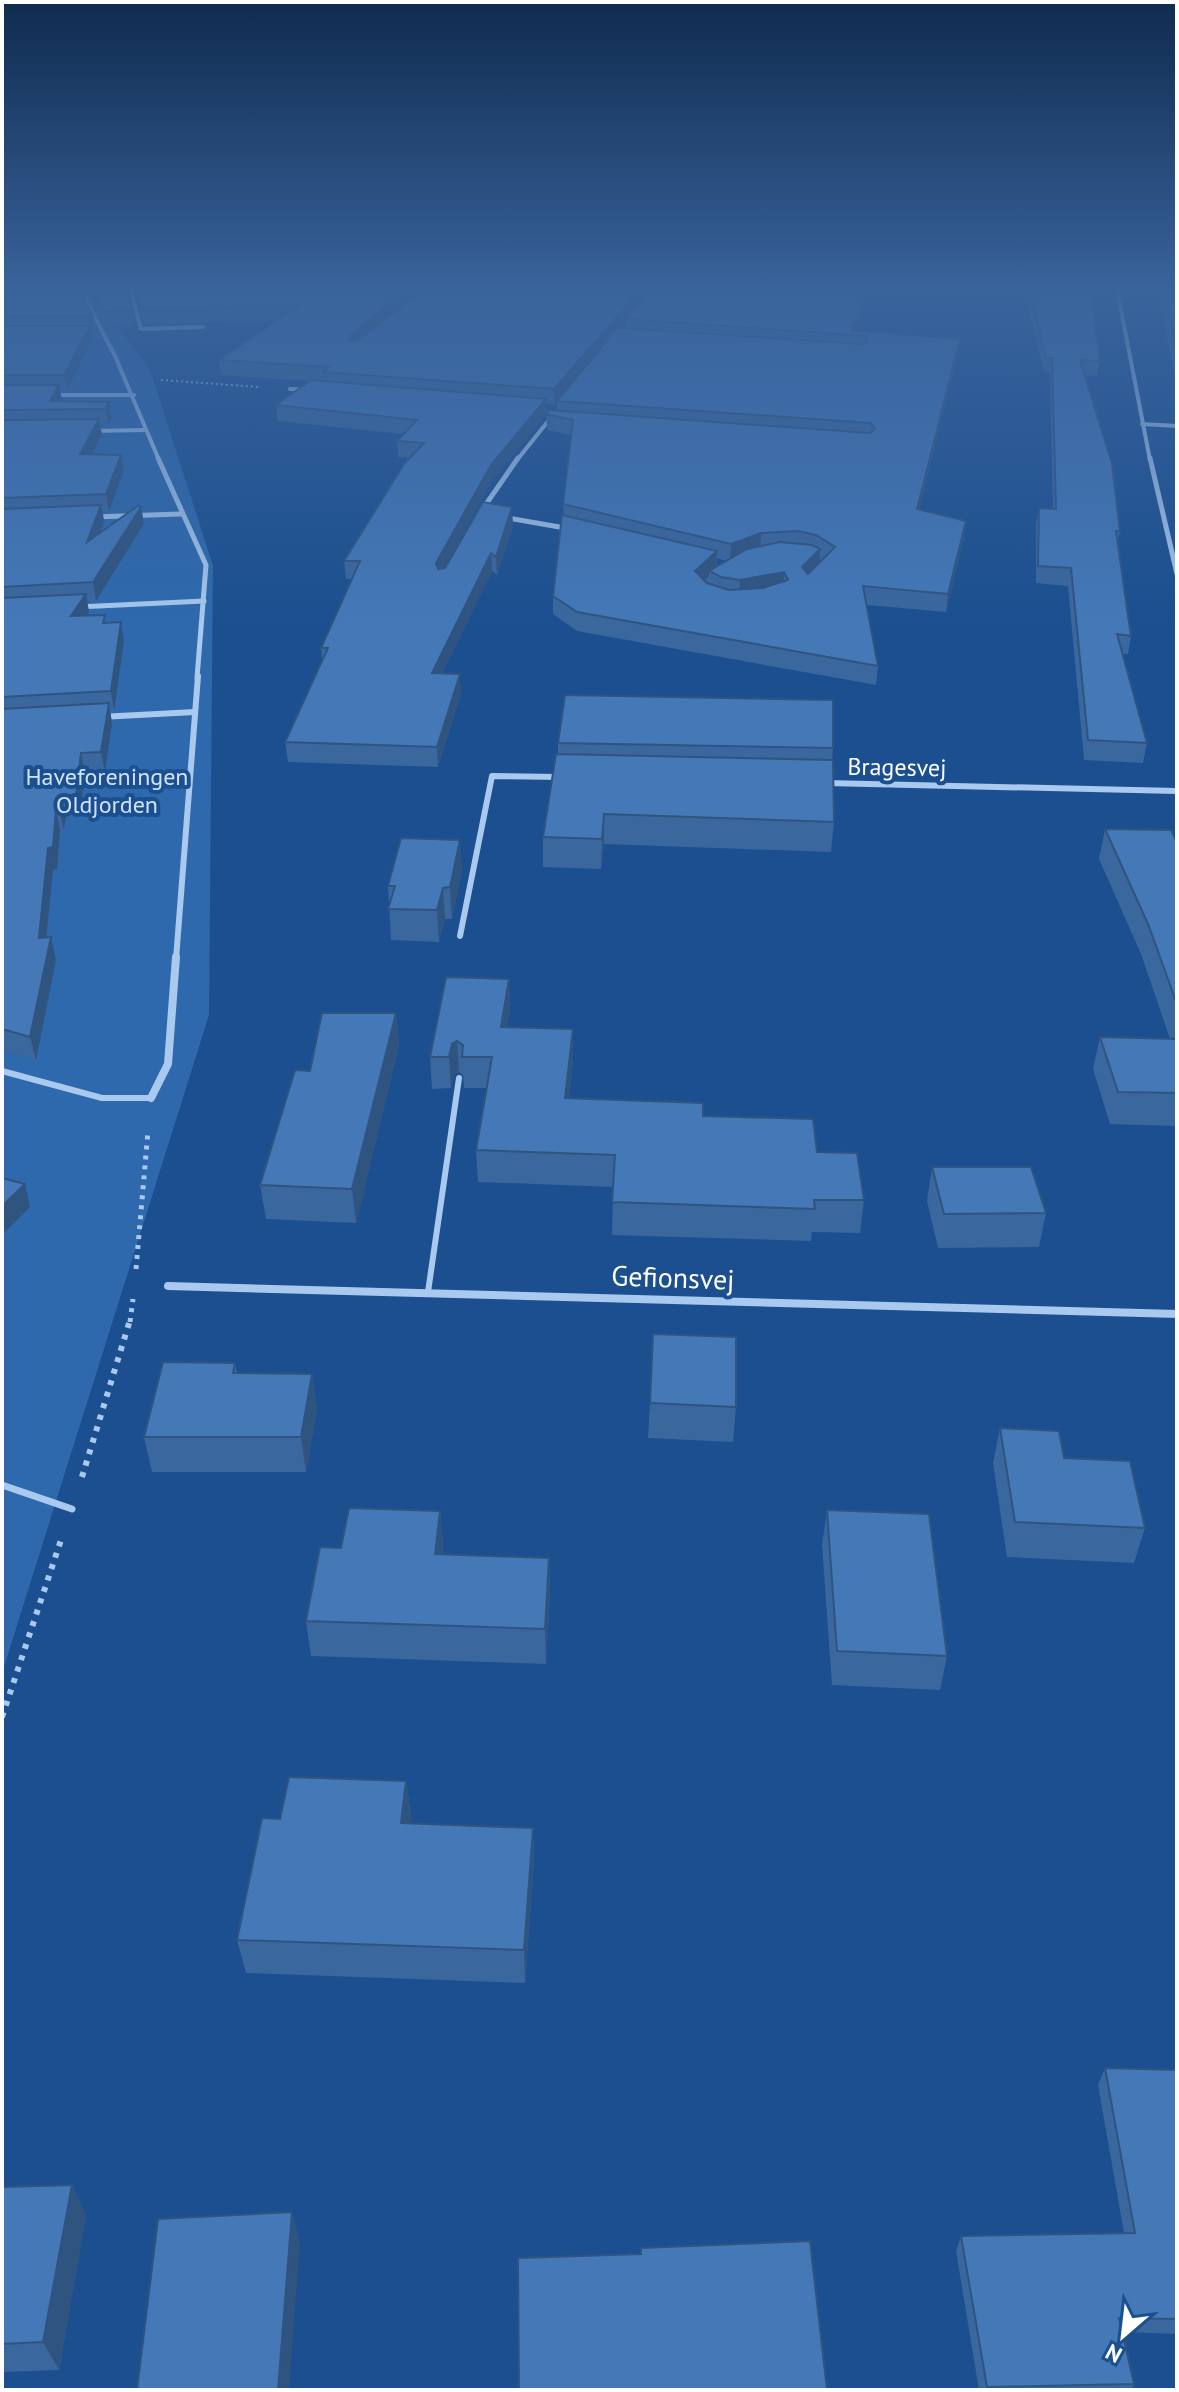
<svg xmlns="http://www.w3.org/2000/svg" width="1179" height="2392" viewBox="0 0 1179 2392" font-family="'PT Sans',sans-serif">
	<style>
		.green { fill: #2e69ad }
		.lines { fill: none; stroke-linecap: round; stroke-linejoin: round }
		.path-far2 { stroke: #a9c9ee; stroke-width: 2; stroke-dasharray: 2 3; stroke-linecap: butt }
		.path-far1 { stroke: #a9c9ee; stroke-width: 5; stroke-dasharray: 4 6; stroke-linecap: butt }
		.path { stroke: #a9c9ee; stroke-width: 6; stroke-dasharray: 5 7; stroke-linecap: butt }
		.service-far1 { stroke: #a9c9ee; stroke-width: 6 }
		.service { stroke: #a9c9ee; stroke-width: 7 }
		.minor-far3 { stroke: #a9c9ee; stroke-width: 4 }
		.minor-far2 { stroke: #a9c9ee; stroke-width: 5 }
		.minor-far1 { stroke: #a9c9ee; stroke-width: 6 }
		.minor { stroke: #a9c9ee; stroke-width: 8 }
		.wall { fill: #3a679d; fill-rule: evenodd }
		.shaded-wall { fill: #305480 }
		.building { fill: #4478b7; stroke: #305480; stroke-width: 2 }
		.labels { text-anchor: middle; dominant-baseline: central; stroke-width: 8; stroke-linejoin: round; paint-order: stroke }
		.far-street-label { font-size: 24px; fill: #fff; stroke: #1b4f8f }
		.far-park-label { font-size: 24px; fill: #cfe3fa; stroke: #1b4f8f }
		.street-label { font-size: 28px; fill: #fff; stroke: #1b4f8f }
	</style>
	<rect width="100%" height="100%" fill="#1b4f8f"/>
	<path class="green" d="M2 289H99L105 309 150 370 213 566 209 1015 2 1673Z"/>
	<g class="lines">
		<path class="path-far2" d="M161 380 259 387"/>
		<g class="path-far1">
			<path d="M136 1269 148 1131"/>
			<path d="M130 1322 133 1299"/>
		</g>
		<g class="path">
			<path d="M82 1477 130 1320"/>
			<path d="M2 1717 61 1540"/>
		</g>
		<g class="service-far1">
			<path d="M2 1071 102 1098H151"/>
			<path d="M428 1292 459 1078"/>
		</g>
		<path class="service" d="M2 1485 72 1509"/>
		<g class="minor-far3">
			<path d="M80 289 115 356 159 460"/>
			<path d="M130 289 141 329 203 327"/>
			<path d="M1117 289 1150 460"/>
			<path d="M290 389 309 390"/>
			<path d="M51 395H134"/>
			<path d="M1142 424 1177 426"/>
			<path d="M90 431 145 430"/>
			<path d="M517 460 553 415"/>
		</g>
		<g class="minor-far2">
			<path d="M158 458 206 565 197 678"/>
			<path d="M1150 458 1177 574"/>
			<path d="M482 510 518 458"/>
			<path d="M93 517 180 514"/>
			<path d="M502 517 571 529"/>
			<path d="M77 607 204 601"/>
		</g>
		<g class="minor-far1">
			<path d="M100 717 195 712"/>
			<path d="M826 783 1177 791"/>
			<path d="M460 936 492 776 560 777"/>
			<path d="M176 959 198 676"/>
		</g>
		<g class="minor">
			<path d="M151 1098 168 1064 176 957"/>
			<path d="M168 1286 1177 1314"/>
		</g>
	</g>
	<g class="wall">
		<path d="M2 289 93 316 96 330H90L92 340 67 390H60L61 401 109 402 112 418 108 425H100L102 435 92 454 124 471 109 511 103 512 104 522 101 533 141 507 144 524 96 601H87L89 612 87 616 107 623 124 641 114 711H110L112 723 105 772 85 773 80 816 66 817 64 830H60L57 869 53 870 46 938 56 960 36 1060 2 1050Z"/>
		<path d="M86 289H127L134 324 104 325Z"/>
		<path d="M135 289H644V299L636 308 654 289H875L856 330 960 339 958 353 919 510 964 538 946 612 867 605 878 666 876 685 577 631 553 614V596L564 515 563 504 572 435 547 430 546 414 491 482 444 568 513 524 497 575 492 571 442 673 461 693 438 767 288 762 285 742 322 660 321 648 352 579H346L344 561 410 458 398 457 397 441 403 434 278 421 276 405 310 381 221 375 219 360 278 320 145 324ZM626 320V328H619ZM557 401V411L546 414V404L554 405ZM717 558 726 561 717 566Z"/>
		<path d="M1024 289H1091L1100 361 1097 376 1085 375 1120 531 1118 540 1131 636 1128 654H1122L1147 743 1143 763 1084 760 1068 586 1036 583V524L1039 508 1053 509 1050 373 1044 372Z"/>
		<path d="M1157 289H1177V381H1176Z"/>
		<path d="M558 743 833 748 832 760 834 822 831 852 604 844 601 869 543 867V837L558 754Z"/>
		<path d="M1105 829 1177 843V1126L1110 1124 1093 1069 1100 1037 1170 1039 1141 954 1099 859Z"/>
		<path d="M462 870 452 919H445L439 942 391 940 388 886Z"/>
		<path d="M509 979 510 1010 507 1027 573 1061 569 1098 703 1116 817 1152 864 1200 860 1233 812 1232 811 1241 612 1235 613 1187 478 1182 476 1150 486 1088H464L463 1075 459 1072 454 1075 451 1088 432 1089 430 1057Z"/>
		<path d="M396 1013 399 1045 356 1223 266 1219 260 1185 310 1071Z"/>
		<path d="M932 1167 1046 1213 1039 1247 938 1248 927 1201Z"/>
		<path d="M235 1363 237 1373 312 1374 317 1409 306 1472H152L144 1437Z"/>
		<path d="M650 1403 736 1407 733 1442 648 1438Z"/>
		<path d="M1000 1428 1064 1458 1145 1528 1134 1563 1007 1557 993 1463Z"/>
		<path d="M827 1510 947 1656 940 1690 832 1685 822 1545Z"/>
		<path d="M440 1511 443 1546 442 1554 549 1558 550 1593 546 1664 311 1656 306 1621 341 1548Z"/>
		<path d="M406 1781 411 1815 409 1824 533 1828 534 1862 525 1983 246 1973 237 1940 280 1819Z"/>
		<path d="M1105 2068 1177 2070V2334L1123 2332 1134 2384 1131 2390H979L956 2251 961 2236 1124 2233 1098 2085Z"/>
		<path d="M72 2185 86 2215 59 2370 2 2372V2187Z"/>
	</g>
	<g class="shaded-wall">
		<path d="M408 289H425L351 349 349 341 350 335Z"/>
		<path d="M641 289H644V299L554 405V389Z"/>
		<path d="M870 289H875L854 335 851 330Z"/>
		<path d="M90 326 92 340 67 390 64 375Z"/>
		<path d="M960 339 958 353 915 527 917 509Z"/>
		<path d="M59 385 62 400 57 410 50 401Z"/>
		<path d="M546 399V414L491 482 437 581 436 563 491 465Z"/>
		<path d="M109 402 112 418 108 425 105 409Z"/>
		<path d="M99 419 102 435 83 470 80 454Z"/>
		<path d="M121 455 124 471 109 511 106 494Z"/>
		<path d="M101 505 104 522 90 560 87 542Z"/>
		<path d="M141 507 144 524 96 601 93 582Z"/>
		<path d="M512 507 513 524 497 575 496 557Z"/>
		<path d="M966 521 964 538 946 612 948 594Z"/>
		<path d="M761 533 760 551 730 562 731 544Z"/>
		<path d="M820 549 819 567 801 585 802 567Z"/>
		<path d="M717 551 716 569 709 571V576L695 590V571Z"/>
		<path d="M491 553 492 571 433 692 432 673Z"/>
		<path d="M784 572 783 591 739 598 740 580Z"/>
		<path d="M86 594 89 612 75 635 71 616Z"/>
		<path d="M121 622 124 641 114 711 111 691Z"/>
		<path d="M460 674 461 693 438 767 437 747Z"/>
		<path d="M109 703 112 723 105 772 101 752Z"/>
		<path d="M81 753 85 773 80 816 76 795Z"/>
		<path d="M61 796 66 817 64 830 59 809Z"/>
		<path d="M56 809 60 830 57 869 53 870 44 961 39 938 48 848Z"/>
		<path d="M604 814V844L601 869 602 839Z"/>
		<path d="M460 840 462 870 452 919 450 887Z"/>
		<path d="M443 888 445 919 439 942 437 910Z"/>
		<path d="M51 937 56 960 36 1060 30 1037Z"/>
		<path d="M509 979 510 1010 502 1058 501 1027Z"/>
		<path d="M396 1013 399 1045 356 1223 352 1189Z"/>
		<path d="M573 1029V1061L566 1130 565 1098Z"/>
		<path d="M457 1041 459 1072 454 1075 451 1088 449 1057 452 1044Z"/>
		<path d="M25 1184 30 1207 2 1235V1206Z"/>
		<path d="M312 1374 317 1409 306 1472 301 1437Z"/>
		<path d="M440 1511 443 1546 438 1589 435 1554Z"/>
		<path d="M549 1558 550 1593 546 1664 545 1629Z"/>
		<path d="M406 1781 411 1815 405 1857 401 1823Z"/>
		<path d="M533 1828 534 1862 525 1983 524 1950Z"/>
		<path d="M72 2185 86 2215 59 2370 43 2342Z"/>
		<path d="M292 2212 300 2241 289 2390H278Z"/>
	</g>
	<g class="building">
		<path d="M2 289H79L93 316H2Z"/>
		<path d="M91 289H127L132 310 102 311Z"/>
		<path d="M137 289H408L350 335 349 341 356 342 424 289H641L554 389 323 372 329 367 219 360 300 305 143 310Z"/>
		<path d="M654 289H870L851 330 960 339 917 509 966 521 948 594 863 586 878 666 577 612 553 596 562 515 717 551 695 571 707 583 729 590 763 588 788 580 784 572 740 580 721 577 709 571 747 549 780 542 812 545 820 549 802 567 808 574 835 547 816 535 798 531 761 533 731 544 563 504 573 420 546 414 549 410 870 433 875 429 871 423 557 401 617 328 862 344 867 342 866 336 626 319Z"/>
		<path d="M1029 289H1091L1100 361 1080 360 1112 464 1120 531H1116L1131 636 1117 634 1147 743 1088 740 1071 568 1038 566 1039 508 1056 509 1052 358H1046Z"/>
		<path d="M1164 289H1177V350Z"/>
		<path d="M2 326H90L64 375H2Z"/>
		<path d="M311 380 546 399 491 465 436 563 438 569 445 568 483 502 512 507 496 557 491 553 432 673 460 674 437 747 285 742 328 648H321L360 561H344L404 464 424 443 397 441 417 420 276 405Z"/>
		<path d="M2 385H59L50 401 109 402 105 409 2 410Z"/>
		<path d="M99 419 80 454 121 455 106 494 2 498V420Z"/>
		<path d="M101 505 87 542 139 505 141 507 93 582 2 587V509Z"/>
		<path d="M86 594 71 616 105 615 103 623 121 622 111 691 2 697V598Z"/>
		<path d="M565 695 833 700V748L558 743Z"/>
		<path d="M109 703 101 752 81 753 76 795 61 796 59 809H56L53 847 48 848 39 938 51 937 30 1037 2 1029V709Z"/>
		<path d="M556 754 833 760 834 822 604 814 602 839 543 837Z"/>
		<path d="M1105 829 1171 830 1177 843V1004L1148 924Z"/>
		<path d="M401 838 460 840 450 887 443 888 437 910 388 909 395 886H388Z"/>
		<path d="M446 977 509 979 501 1027 573 1029 565 1098 703 1103V1116L813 1119 817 1152 857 1153 864 1200H814L815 1209 612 1202 615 1155 476 1150 492 1057H462L463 1045 457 1041 452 1044 449 1057H430Z"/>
		<path d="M322 1013H396L352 1189 260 1185 295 1070 310 1071Z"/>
		<path d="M1100 1037 1177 1039V1093L1118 1092Z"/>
		<path d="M932 1167H1031L1046 1213 944 1214Z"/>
		<path d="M2 1178 25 1184 2 1206Z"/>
		<path d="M653 1334 736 1337V1407L650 1403Z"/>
		<path d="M163 1362 235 1363 233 1373 312 1374 301 1437H144Z"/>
		<path d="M1000 1428 1059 1431 1064 1458 1130 1461 1145 1528 1015 1522Z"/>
		<path d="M349 1508 440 1511 435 1554 549 1558 545 1629 306 1621 320 1547 341 1548Z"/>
		<path d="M827 1510 929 1514 947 1656 837 1651Z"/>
		<path d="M289 1777 406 1781 401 1823 533 1828 524 1950 237 1940 262 1818 280 1819Z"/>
		<path d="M1105 2068 1177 2070V2319L1119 2318 1134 2384 987 2387 961 2236 1135 2233Z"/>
		<path d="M72 2185 43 2342 2 2344V2187Z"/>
		<path d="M292 2212 278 2390H137L158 2219Z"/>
		<path d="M810 2241 827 2390H519L518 2258 641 2254V2248Z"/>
	</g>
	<linearGradient id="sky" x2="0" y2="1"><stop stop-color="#0f2b4f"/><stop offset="0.46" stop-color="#39639b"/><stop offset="1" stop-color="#39639b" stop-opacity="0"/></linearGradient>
	<rect width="1179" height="624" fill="url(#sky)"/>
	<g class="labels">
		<g class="far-street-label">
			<text transform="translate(897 767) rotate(1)">Bragesvej</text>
		</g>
		<g class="far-park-label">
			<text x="107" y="776">Haveforeningen<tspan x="107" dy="28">Oldjorden</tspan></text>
		</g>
		<g class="street-label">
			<text transform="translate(673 1277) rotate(2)">Gefionsvej</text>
		</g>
	</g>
	<rect width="1179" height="2392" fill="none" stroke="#ffffff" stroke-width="8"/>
	<g transform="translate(1123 2336) rotate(208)" stroke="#1b4f8f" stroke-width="6" paint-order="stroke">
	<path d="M0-6L14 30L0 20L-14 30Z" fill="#ffffff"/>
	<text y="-12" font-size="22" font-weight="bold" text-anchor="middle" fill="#ffffff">N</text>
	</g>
</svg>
